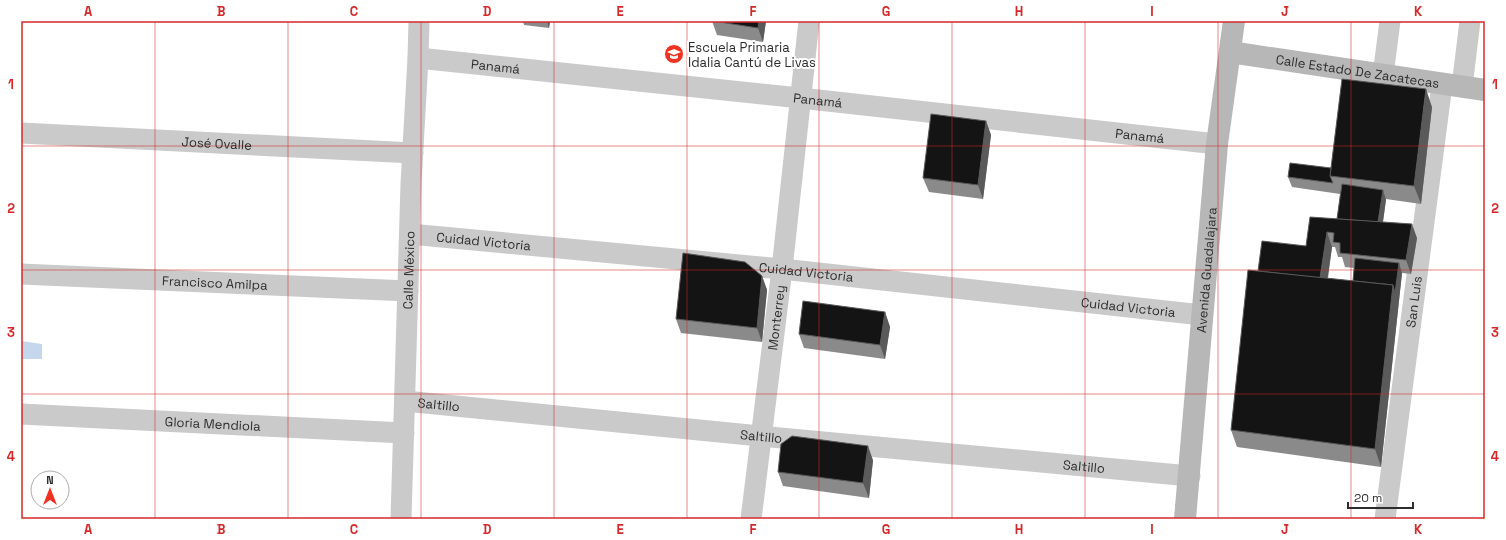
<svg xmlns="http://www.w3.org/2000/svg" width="1506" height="540" viewBox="0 0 1506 540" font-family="'Space Grotesk',sans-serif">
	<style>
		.water { fill: #c4d7ed }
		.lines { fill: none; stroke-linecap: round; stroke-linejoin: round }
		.street { stroke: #cacaca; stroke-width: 21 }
		.secondary { stroke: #b7b7b7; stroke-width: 22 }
		.wall { fill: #8a8a8a; fill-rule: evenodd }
		.shaded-wall { fill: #5a5a5a }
		.building { fill: #141414; stroke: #5a5a5a }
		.grid { fill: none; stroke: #d62828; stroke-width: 1; stroke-opacity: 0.55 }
		.labels { text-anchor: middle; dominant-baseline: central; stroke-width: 4; stroke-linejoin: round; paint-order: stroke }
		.poi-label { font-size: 13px; fill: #2d2d2d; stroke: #fff; text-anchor: start }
		.street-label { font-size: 13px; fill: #2d2d2d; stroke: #fff }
		.neatline { fill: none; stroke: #d62828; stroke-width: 1.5 }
		.grid-label { font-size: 13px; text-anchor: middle; font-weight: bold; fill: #d62828 }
	</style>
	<rect width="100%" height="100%" fill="#fff"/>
	<path class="water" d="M21 341 42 344V359H21Z"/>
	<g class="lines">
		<g class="street">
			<path id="s1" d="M418 58 800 98 1217 144"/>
			<path d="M1383 75 1390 21"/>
			<path d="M1462 87 1470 21"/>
			<path id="s2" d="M21 133 413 153"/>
			<path id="s3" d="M410 234 782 269 1202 315"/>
			<path id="s4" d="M21 274 408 291"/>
			<path id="s5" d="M405 401 760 436 1190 476"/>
			<path id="s6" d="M21 414 404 433"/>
			<path id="s7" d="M401 519 411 184 418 58 419 21"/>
			<path id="s8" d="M751 519 782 269 809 21"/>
			<path id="s9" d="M1385 519 1442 85"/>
		</g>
		<g class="secondary">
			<path id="s10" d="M1230 52 1485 90"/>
			<path id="s11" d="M1185 519 1217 144 1234 21"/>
		</g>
	</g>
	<g class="wall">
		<path d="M523 21H550L549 28 524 25Z"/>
		<path d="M712 21H766L763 42 717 35Z"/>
		<path d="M1432 107 1421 204 1386 199 1383 222 1417 238 1411 274 1402 273 1381 467 1237 447 1231 430 1258 271 1306 246 1337 219 1340 194 1292 187 1288 177 1331 168ZM1332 247H1335L1338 257H1342L1345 267 1354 268 1353 281 1328 278Z"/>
		<path d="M986 121 991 135 983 199 929 192 923 178Z"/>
		<path d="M762 276 767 290 762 342 681 333 676 319Z"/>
		<path d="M885 312 890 327 885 359 804 348 799 334Z"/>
		<path d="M873 460 869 498 783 486 778 472Z"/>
	</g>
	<g class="shaded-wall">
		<path d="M547 21H550L549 28Z"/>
		<path d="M759 21H766L763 42 758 28Z"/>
		<path d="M1426 89 1432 107 1421 204 1414 186Z"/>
		<path d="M986 121 991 135 983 199 978 185Z"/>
		<path d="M1383 190 1386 200 1381 235 1378 225Z"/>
		<path d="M1412 224 1417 238 1411 274 1406 260Z"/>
		<path d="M1327 232 1332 247 1325 296 1320 282Z"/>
		<path d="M1399 263 1402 273 1381 467 1375 449 1393 285Z"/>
		<path d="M762 276 767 290 762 342 757 328Z"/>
		<path d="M885 312 890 327 885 359 880 345Z"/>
		<path d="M868 446 873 460 869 498 863 483Z"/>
	</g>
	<g class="building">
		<path d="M713 21H759L758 28Z"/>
		<path d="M1342 79 1426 89 1414 186 1330 176Z"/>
		<path d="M931 114 986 121 978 185 923 178Z"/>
		<path d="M1290 163 1331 168 1330 176 1333 183 1288 177Z"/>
		<path d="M1342 184 1383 190 1378 222 1337 219Z"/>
		<path d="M1310 217 1412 224 1406 260 1340 253V243L1333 242 1334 233 1327 232 1320 278 1258 271 1262 241 1306 246Z"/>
		<path d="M683 253 745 262 762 276 757 328 676 319Z"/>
		<path d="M1355 258 1399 263 1395 293 1393 285 1353 281Z"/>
		<path d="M1248 270 1393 285 1375 449 1231 430Z"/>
		<path d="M803 301 885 312 880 345 799 334Z"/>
		<path d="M792 436 868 446 863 483 778 472 781 444Z"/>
	</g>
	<path class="grid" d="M155 21V519M288 21V519M421 21V519M554 21V519M687 21V519M819 21V519M952 21V519M1085 21V519M1218 21V519M1351 21V519M21 146H1485M21 270H1485M21 394H1485"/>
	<defs>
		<g id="school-disc" transform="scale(1)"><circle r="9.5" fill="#f13223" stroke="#fff"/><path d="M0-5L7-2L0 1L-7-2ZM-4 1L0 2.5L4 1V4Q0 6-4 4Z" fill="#fff"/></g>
	</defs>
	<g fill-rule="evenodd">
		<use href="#school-disc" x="674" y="54"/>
	</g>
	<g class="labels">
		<g class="poi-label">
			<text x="688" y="47">Escuela Primaria<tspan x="688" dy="15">Idalia Cantú de Livas</tspan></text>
		</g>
		<g class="street-label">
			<text stroke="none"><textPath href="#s1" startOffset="78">Panamá</textPath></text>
			<text stroke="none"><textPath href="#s10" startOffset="129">Calle Estado De Zacatecas</textPath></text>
			<text stroke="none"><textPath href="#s1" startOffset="402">Panamá</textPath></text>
			<text stroke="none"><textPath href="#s1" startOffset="726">Panamá</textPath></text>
			<text stroke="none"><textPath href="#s2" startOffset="196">José Ovalle</textPath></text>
			<text stroke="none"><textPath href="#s3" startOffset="74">Cuidad Victoria</textPath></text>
			<text stroke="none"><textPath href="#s7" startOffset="249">Calle México</textPath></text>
			<text stroke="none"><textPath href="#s11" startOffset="250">Avenida Guadalajara</textPath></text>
			<text stroke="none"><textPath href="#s3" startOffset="398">Cuidad Victoria</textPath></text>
			<text stroke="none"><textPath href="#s4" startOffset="194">Francisco Amilpa</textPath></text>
			<text stroke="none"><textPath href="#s9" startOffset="219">San Luis</textPath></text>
			<text stroke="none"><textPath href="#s3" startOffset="722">Cuidad Victoria</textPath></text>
			<text stroke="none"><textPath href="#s8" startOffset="203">Monterrey</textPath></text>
			<text stroke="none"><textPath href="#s5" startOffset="34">Saltillo</textPath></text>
			<text stroke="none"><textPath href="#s6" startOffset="192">Gloria Mendiola</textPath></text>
			<text stroke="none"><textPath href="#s5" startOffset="358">Saltillo</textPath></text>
			<text stroke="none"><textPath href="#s5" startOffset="682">Saltillo</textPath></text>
		</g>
	</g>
	<rect width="1506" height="540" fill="none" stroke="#ffffff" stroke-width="44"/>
	<g transform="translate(50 490)"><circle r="19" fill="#ffffff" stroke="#ababab"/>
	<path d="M0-3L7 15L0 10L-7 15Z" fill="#f13223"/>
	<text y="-6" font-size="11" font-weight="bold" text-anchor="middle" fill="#2d2d2d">N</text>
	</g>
	<path d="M1348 502v6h65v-6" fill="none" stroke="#2d2d2d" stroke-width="2"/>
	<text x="1354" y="502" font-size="12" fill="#2d2d2d" stroke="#ffffff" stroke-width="3" paint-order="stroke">20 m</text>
	<rect x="22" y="22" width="1462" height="496" class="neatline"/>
	<g class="grid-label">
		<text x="88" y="16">A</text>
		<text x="221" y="16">B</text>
		<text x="354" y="16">C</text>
		<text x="487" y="16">D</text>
		<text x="620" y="16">E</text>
		<text x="753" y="16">F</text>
		<text x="886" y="16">G</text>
		<text x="1019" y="16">H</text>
		<text x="1152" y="16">I</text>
		<text x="1285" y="16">J</text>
		<text x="1418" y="16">K</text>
		<text x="11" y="89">1</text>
		<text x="1495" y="89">1</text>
		<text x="11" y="213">2</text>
		<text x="1495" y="213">2</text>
		<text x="11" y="337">3</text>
		<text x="1495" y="337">3</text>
		<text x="11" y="461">4</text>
		<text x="1495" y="461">4</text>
		<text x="88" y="534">A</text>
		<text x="221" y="534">B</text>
		<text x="354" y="534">C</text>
		<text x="487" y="534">D</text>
		<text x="620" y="534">E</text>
		<text x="753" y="534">F</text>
		<text x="886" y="534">G</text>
		<text x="1019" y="534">H</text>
		<text x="1152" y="534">I</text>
		<text x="1285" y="534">J</text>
		<text x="1418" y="534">K</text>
	</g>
</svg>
